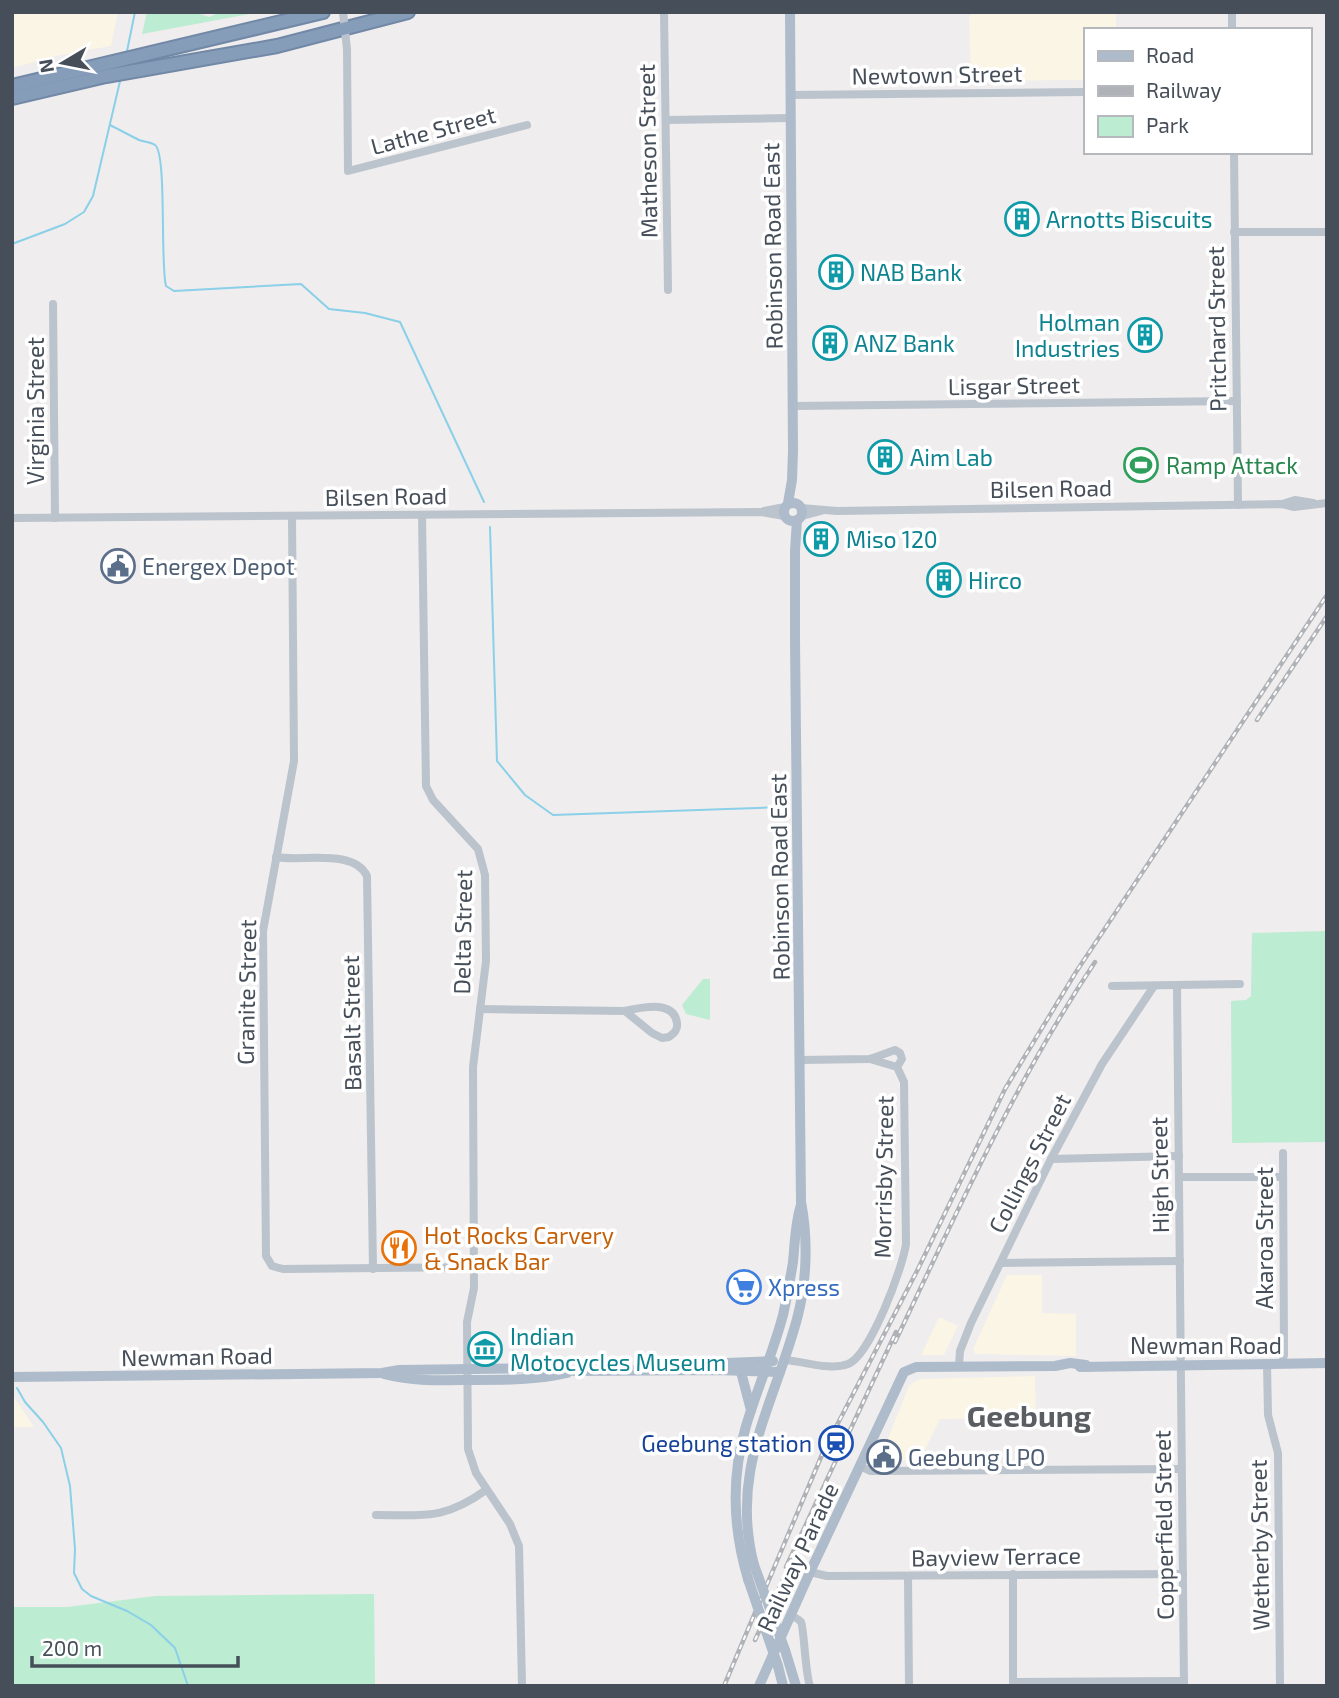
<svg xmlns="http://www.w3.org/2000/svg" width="1339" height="1698" viewBox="0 0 1339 1698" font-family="'Exo 2',sans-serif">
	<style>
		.commercial { fill: #fbf5e5 }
		.green { fill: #bcecd1 }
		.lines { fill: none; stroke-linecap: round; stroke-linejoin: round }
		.stream { stroke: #8ad0e8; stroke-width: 2 }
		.highway-casing { stroke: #7188a6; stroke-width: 16 }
		.minor { stroke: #bbc3cc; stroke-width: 8 }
		.major { stroke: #adbbcb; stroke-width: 10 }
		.highway { stroke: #869dba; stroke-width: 12 }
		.rail-casing { stroke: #afb2b7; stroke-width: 4.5 }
		.rail { stroke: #fff; stroke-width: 2; stroke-dasharray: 5; stroke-linecap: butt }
		.major-bridge { stroke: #adbbcb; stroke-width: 10 }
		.labels { text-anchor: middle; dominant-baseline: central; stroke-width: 7; stroke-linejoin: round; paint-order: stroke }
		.street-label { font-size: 23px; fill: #464f59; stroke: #fff }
		.culture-label { font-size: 23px; fill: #0d838f; stroke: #fff; text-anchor: start }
		.leisure-label { font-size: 23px; fill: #27864d; stroke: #fff; text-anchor: start }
		.service-label { font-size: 23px; fill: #4e5e75; stroke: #fff; text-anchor: start }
		.food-label { font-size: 23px; fill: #c56008; stroke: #fff; text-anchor: start }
		.shop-label { font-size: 23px; fill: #366cbe; stroke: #fff; text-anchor: start }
		.transit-label { font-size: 23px; fill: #164399; stroke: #fff; text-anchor: end }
		.district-label { font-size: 30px; font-weight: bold; fill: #5a5d61; stroke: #fff }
	</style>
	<rect width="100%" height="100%" fill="#efeded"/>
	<g class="commercial">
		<path d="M12 12H118L111 46 56 56 12 68Z"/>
		<path d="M972 12H1116V30H1085V80L971 81 969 18Z"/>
		<path d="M1007 1275H1042V1313L1076 1314V1356L975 1354 973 1349Z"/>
		<path d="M939 1317 958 1326 944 1355H921Z"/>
		<path d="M1035 1376 1036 1418 940 1419 920 1460 879 1461 909 1386 915 1381 921 1379Z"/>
		<path d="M12 1394 34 1427H12Z"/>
	</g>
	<g class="green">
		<path d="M147 12H194L209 17 220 12H260L142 34Z"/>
		<path d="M1327 931V1142L1232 1143 1231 1001 1246 1000 1251 996 1252 933Z"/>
		<path d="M703 979H710V1020L686 1014 682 1005Z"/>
		<path d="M374 1594 375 1686H12V1607H67L155 1596Z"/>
	</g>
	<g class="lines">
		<g class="stream">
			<path d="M127 51 135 12"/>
			<path d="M110 125C120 130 129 135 139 140 144 142 151 142 155 145 167 153 160 263 166 286L174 291 301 284 329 309 365 313 400 322 484 502"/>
			<path d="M12 244 65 224 84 212 93 196 121 77"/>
			<path d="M490 527 497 761 525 795 553 815 783 807"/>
			<path d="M17 1388 25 1402 43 1422 61 1448 70 1486 75 1549 74 1573 82 1589 91 1596 127 1611 151 1625 175 1648 188 1686"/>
		</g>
		<g class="highway-casing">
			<g id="highway">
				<path d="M12 86 323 12"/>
				<path d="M12 98 106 76 277 46 408 12"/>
			</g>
		</g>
		<g class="minor">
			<path d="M343 12 347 49 348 171 527 125"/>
			<path d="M664 12 668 290"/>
			<path d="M1232 12V30"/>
			<path d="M790 95 1085 92"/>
			<path d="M666 120 790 118"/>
			<path d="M1234 152 1238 505"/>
			<path d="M1234 232H1327"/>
			<path d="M53 304 55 518"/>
			<path d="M793 406 1237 401"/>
			<path d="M1282 504 1295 500 1313 503"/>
			<path d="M801 508 837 511 1282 504 1294 507 1327 503"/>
			<path d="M764 511 785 507"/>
			<path d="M422 515 426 786 433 800 478 849 485 875 486 961 473 1067 474 1288 467 1322 468 1449 476 1473 510 1524 519 1546 522 1686"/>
			<path d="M802 516 821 511"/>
			<path d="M292 517 294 761 263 931 266 1256 272 1266 283 1269 474 1267"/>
			<path d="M12 518 761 512 784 516"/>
			<path d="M276 857C303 862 353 848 367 876L373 1269"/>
			<path d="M1112 986 1240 984"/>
			<path d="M1177 986 1184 1686"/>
			<path d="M480 1009 625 1011C640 1008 674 999 677 1023 678 1030 674 1033 669 1037L662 1038 652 1033 625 1011"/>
			<path d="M800 1060 870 1059 895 1050 900 1053 902 1059 897 1067"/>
			<path d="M1051 1159 1179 1156"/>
			<path d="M1179 1177H1283"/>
			<path d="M1001 1263 1180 1261"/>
			<path d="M784 1360C804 1361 829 1371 848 1364 870 1356 903 1267 906 1244L904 1082 897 1067 870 1059"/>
			<path d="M1267 1364 1268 1415 1278 1453 1280 1686"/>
			<path d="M1282 1364 1284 1355 1283 1153"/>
			<path d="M959 1366 960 1351 971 1323 1051 1159 1102 1064 1154 986"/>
			<path d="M860 1466 870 1471H881L1181 1469"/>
			<path d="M376 1515C425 1515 444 1520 486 1490"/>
			<path d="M810 1572 827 1576 1183 1574"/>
			<path d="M1013 1574V1686"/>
			<path d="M908 1576 909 1686"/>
			<path d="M792 1616C795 1618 799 1619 801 1622 804 1627 805 1672 810 1686"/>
			<path d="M1013 1682 1184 1681"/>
		</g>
		<g class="major">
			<circle cx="793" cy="512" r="9"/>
			<path d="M788 503 792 480 793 451 790 12"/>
			<path d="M1080 1367 1327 1363"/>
			<path d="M716 1369 727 1363 773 1361"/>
			<path d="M741 1372 751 1410"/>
			<path d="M384 1374C414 1382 444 1380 476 1380 506 1380 537 1380 567 1373"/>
			<path d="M12 1377 382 1373 399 1370 546 1368 575 1371 716 1370 780 1372"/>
			<path d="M754 1565C729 1469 775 1404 798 1315 807 1279 808 1238 801 1202L795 640V551L797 520"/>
			<path d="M748 1579C733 1529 731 1477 746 1426 757 1389 773 1353 783 1315 787 1298 790 1280 793 1262 795 1243 795 1223 801 1205"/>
			<path d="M785 1650 796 1686"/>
			<path d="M778 1666 783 1686"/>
			<path d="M759 1686 810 1572 904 1372 916 1367 1055 1366 1070 1363 1086 1365"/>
		</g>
		<use href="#highway" class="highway"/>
		<g class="rail-casing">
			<g id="rail">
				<path d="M1257 720 1327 616"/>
				<path d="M895 1342C957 1212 1015 1082 1095 962"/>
				<path d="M786 1567 896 1332"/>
				<path d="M755 1640 792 1561"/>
				<path d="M724 1686 824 1450 917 1271 1005 1089 1076 972 1327 595"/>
			</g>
		</g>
		<use href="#rail" class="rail"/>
		<g class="major-bridge">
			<path d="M754 1565 785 1650"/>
			<path d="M748 1579 778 1666"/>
		</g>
	</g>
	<defs>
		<g id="building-ring" transform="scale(1.75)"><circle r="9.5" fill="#fff" stroke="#0f9aa8" stroke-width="1.5"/><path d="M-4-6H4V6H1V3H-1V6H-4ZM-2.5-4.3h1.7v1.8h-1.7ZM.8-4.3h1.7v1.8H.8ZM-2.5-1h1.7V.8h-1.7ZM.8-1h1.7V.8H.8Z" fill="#0f9aa8"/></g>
		<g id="stadium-ring" transform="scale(1.75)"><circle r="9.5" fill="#fff" stroke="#2e9e5b" stroke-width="1.5"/><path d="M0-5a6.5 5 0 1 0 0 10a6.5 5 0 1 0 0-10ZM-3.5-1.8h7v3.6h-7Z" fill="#2e9e5b"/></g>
		<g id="civic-ring" transform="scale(1.75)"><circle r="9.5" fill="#fff" stroke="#5c6f8a" stroke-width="1.5"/><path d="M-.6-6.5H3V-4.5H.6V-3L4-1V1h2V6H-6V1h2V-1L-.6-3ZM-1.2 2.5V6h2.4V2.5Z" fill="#5c6f8a"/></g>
		<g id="restaurant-ring" transform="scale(1.75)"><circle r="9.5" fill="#fff" stroke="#e8710a" stroke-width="1.5"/><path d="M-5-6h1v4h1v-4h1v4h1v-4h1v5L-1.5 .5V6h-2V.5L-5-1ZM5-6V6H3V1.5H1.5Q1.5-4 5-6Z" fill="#e8710a"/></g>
		<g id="supermarket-ring" transform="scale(1.75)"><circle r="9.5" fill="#fff" stroke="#3f7fe0" stroke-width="1.5"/><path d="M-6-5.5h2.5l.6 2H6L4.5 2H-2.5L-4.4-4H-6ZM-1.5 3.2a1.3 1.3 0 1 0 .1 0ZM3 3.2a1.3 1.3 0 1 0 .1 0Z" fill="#3f7fe0"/></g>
		<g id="museum-ring" transform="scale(1.75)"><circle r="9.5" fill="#fff" stroke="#0f9aa8" stroke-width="1.5"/><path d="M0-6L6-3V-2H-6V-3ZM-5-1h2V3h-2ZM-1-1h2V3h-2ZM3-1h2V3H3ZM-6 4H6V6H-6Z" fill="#0f9aa8"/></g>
		<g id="station-ring" transform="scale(1.75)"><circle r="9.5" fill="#fff" stroke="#1a4fb4" stroke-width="1.5"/><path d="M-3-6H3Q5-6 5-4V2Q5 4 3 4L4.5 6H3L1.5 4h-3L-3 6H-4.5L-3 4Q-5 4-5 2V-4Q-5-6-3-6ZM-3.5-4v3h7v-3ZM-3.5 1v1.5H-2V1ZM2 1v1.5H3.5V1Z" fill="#1a4fb4"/></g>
	</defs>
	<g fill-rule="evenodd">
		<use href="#building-ring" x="1022" y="219"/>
		<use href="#building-ring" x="836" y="272"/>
		<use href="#building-ring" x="1145" y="335"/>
		<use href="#building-ring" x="830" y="343"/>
		<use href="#building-ring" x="885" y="457"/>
		<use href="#stadium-ring" x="1141" y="465"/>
		<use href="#building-ring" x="821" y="539"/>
		<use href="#civic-ring" x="118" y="566"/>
		<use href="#building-ring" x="944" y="580"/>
		<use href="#restaurant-ring" x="399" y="1248"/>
		<use href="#supermarket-ring" x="744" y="1287"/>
		<use href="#museum-ring" x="485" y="1349"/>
		<use href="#station-ring" x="836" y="1443"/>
		<use href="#civic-ring" x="884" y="1457"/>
	</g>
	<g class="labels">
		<g class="street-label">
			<text transform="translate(937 74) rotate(-1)">Newtown Street</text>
			<text transform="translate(433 130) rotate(-15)">Lathe Street</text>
			<text transform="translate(647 151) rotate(-91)">Matheson Street</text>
			<text transform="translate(772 246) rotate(-91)">Robinson Road East</text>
			<text transform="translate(1216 329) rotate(-91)">Pritchard Street</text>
			<text transform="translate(1014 385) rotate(-1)">Lisgar Street</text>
			<text transform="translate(35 411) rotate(-90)">Virginia Street</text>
			<text transform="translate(1051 488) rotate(-1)">Bilsen Road</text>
			<text transform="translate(386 496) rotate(-1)">Bilsen Road</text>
			<text transform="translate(779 877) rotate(-91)">Robinson Road East</text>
			<text transform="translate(462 932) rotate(-89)">Delta Street</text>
			<text transform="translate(246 992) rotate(-89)">Granite Street</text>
			<text transform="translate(351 1023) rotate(-91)">Basalt Street</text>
			<text transform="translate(1029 1163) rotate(-63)">Collings Street</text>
			<text transform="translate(1159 1175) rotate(-91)">High Street</text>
			<text transform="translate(883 1177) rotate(-89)">Morrisby Street</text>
			<text transform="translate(1264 1238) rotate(-90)">Akaroa Street</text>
			<text x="1206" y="1345">Newman Road</text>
			<text transform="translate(197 1356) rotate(-1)">Newman Road</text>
			<text transform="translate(1163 1525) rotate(-91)">Copperfield Street</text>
			<text transform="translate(1259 1545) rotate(-91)">Wetherby Street</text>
			<text transform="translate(996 1556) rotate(-1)">Bayview Terrace</text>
			<text transform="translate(797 1557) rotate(-65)">Railway Parade</text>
		</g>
		<g class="culture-label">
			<text x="1046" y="219">Arnotts Biscuits</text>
			<text x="860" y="272">NAB Bank</text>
			<text x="1120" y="322" text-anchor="end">Holman<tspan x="1120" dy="26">Industries</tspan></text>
			<text x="854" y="343">ANZ Bank</text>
			<text x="910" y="457">Aim Lab</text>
			<text x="846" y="539">Miso 120</text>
			<text x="968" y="580">Hirco</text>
			<text x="510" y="1336">Indian<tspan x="510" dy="26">Motocycles Museum</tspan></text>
		</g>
		<g class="leisure-label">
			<text x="1166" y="465">Ramp Attack</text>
		</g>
		<g class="service-label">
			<text x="142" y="566">Energex Depot</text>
			<text x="908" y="1457">Geebung LPO</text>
		</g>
		<g class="food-label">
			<text x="424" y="1235">Hot Rocks Carvery<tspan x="424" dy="26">&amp; Snack Bar</tspan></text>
		</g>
		<g class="shop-label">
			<text x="768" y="1287">Xpress</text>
		</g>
		<g class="transit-label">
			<text x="812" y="1443">Geebung station</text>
		</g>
		<g class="district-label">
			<text x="1029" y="1415">Geebung</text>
		</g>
	</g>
	<rect width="1339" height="1698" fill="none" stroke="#464f59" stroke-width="28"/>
	<rect x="1084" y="28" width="228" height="126" fill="#ffffff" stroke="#b5b9bd" stroke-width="2"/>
	<rect x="1098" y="51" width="35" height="10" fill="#adbbcb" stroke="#b5b9bd" stroke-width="2"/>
	<text x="1146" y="63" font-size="21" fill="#464f59">Road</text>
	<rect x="1098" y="86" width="35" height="10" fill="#afb2b7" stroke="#b5b9bd" stroke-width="2"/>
	<text x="1146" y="98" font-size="21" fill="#464f59">Railway</text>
	<rect x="1098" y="116" width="35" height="21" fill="#bcecd1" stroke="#b5b9bd" stroke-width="2"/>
	<text x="1146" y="133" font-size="21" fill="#464f59">Park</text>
	<g transform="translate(63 63) rotate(260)" stroke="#ffffff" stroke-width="5" paint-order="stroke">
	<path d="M0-5L12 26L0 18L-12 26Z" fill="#464f59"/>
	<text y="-10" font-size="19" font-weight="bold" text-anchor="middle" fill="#464f59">N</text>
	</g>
	<path d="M32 1656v10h206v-10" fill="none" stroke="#464f59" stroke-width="3.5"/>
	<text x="42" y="1656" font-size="21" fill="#464f59" stroke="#ffffff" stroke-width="5" paint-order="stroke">200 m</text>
</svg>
